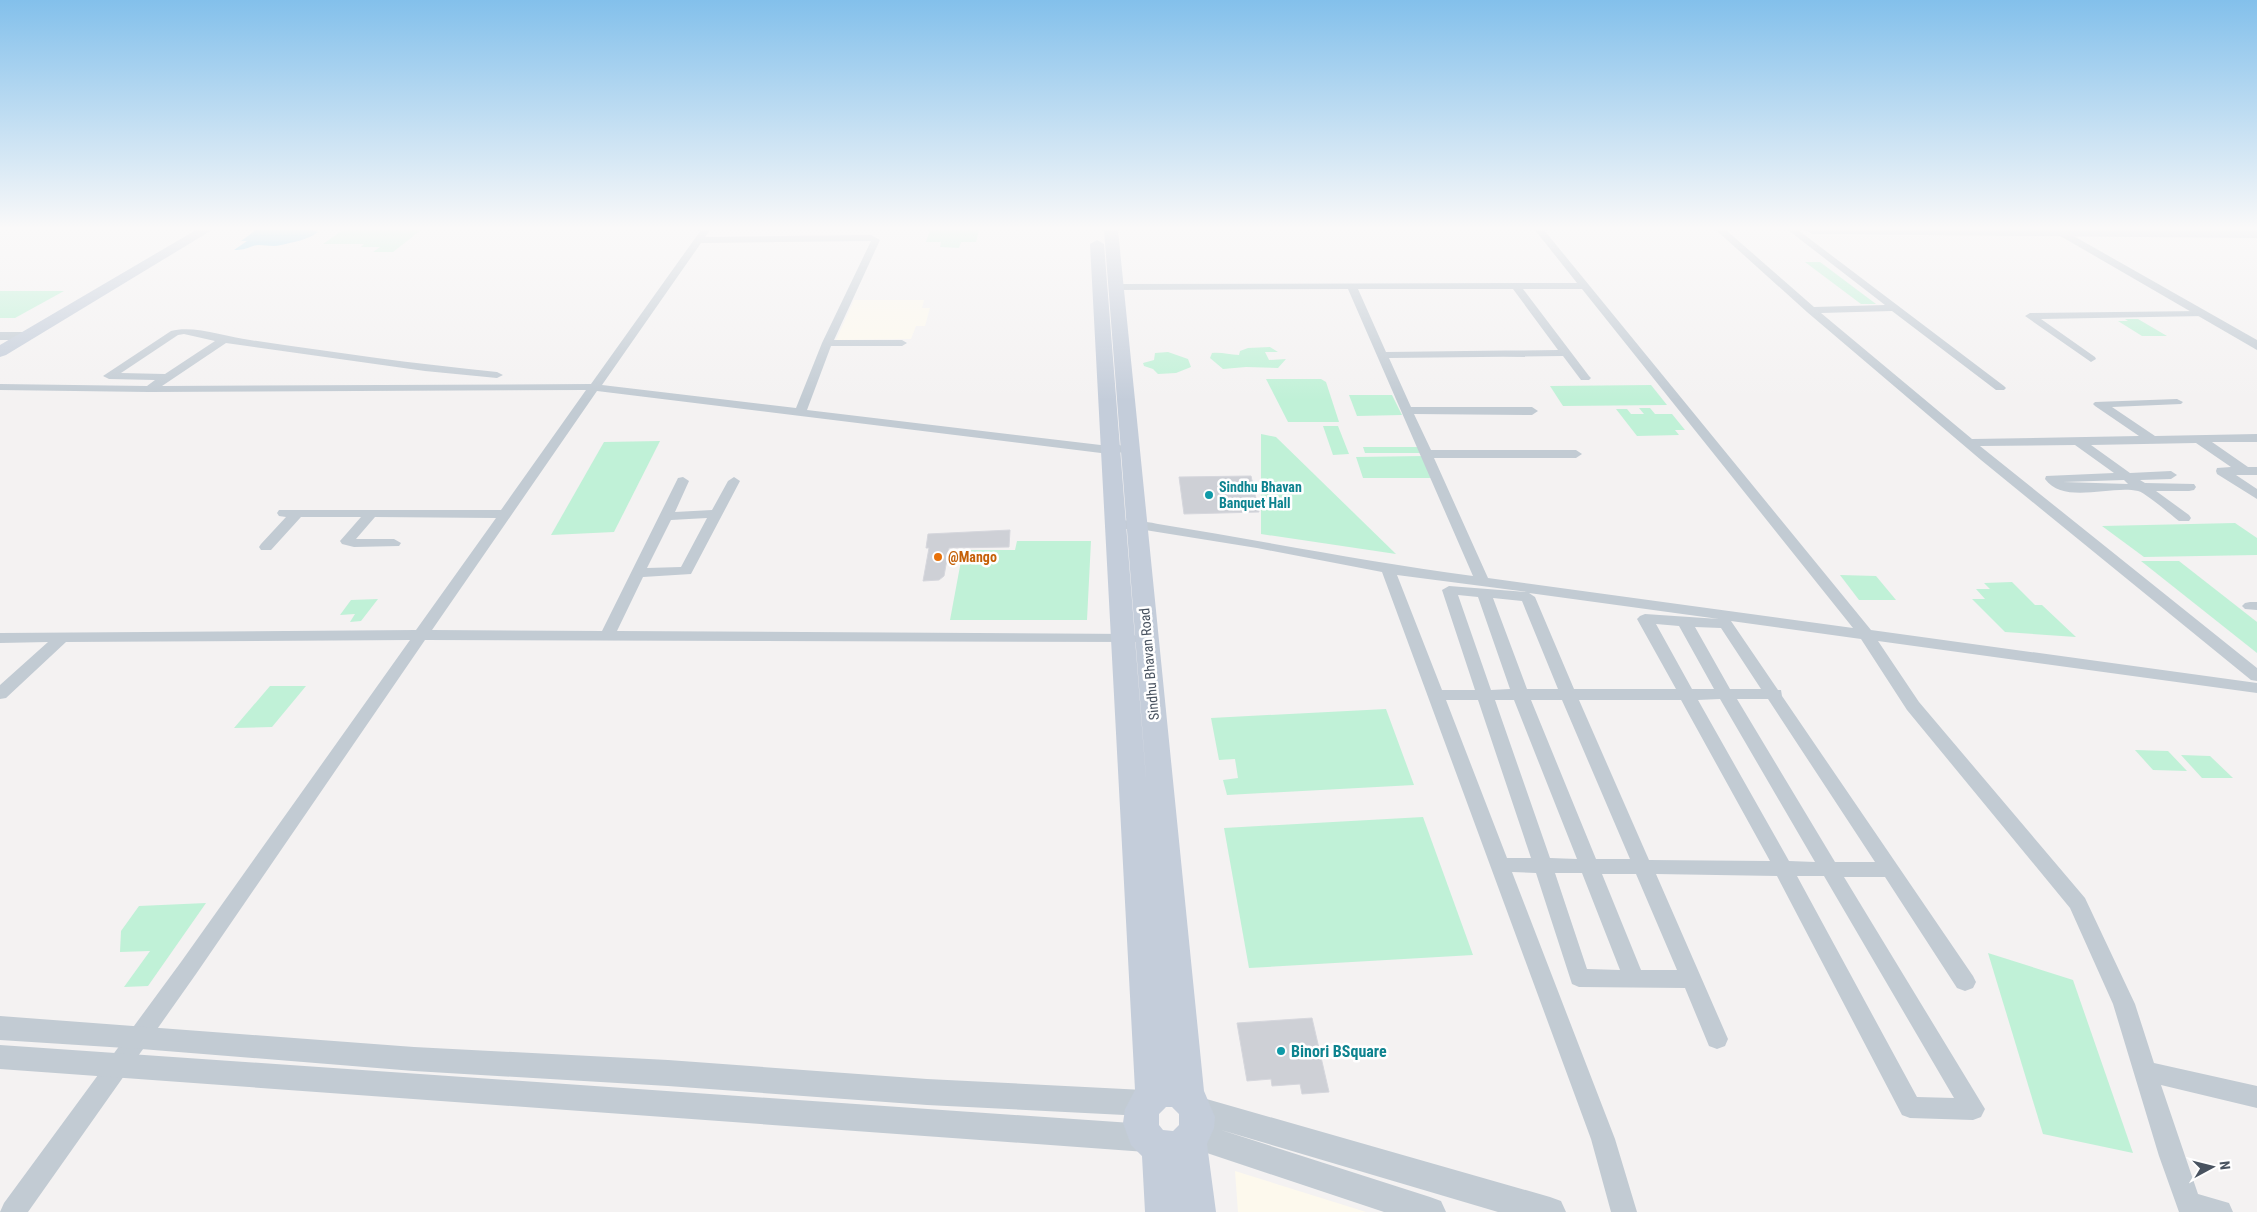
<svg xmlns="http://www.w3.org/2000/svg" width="2257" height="1212" viewBox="0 0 2257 1212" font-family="'Roboto Condensed',sans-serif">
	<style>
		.commercial { fill: #fdf9ed }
		.green { fill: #c0f1d7 }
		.water { fill: #8dd3ef }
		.building { fill: #ced0d6; stroke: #d6d7dd }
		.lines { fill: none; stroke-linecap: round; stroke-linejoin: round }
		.minor { fill: #c2cbd3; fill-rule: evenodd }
		.tertiary { fill: #c2cbd3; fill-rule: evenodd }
		.secondary { fill: #c4cdda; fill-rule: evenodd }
		.culture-dot { fill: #0f9aa8; stroke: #fff; stroke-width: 2 }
		.food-dot { fill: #e8710a; stroke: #fff; stroke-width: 2 }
		.labels { text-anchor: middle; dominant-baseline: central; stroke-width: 5; stroke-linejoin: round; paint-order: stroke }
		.culture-label { font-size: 14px; font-weight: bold; fill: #0d838f; stroke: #fff; text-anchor: start }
		.food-label { font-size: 14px; font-weight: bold; fill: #c56008; stroke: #fff; text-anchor: start }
		.street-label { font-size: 14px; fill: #495360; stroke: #fff }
		.near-culture-label { font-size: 16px; font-weight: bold; fill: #0d838f; stroke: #fff; text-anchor: start }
	</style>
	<rect width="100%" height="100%" fill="#f4f2f2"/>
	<g class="commercial">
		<path d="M854 300H924L922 308H930L925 326H916L911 339 836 340Z"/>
		<path d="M1235 1171 1366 1212H1238Z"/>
	</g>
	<g class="green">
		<path d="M343 230H421L393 252H373L380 247H361L364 244H323Z"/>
		<path d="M930 230H979L976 242H961L959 248 940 247 941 242H926Z"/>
		<path d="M1805 262H1820L1876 304H1861Z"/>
		<path d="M0 291H64L15 318H0Z"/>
		<path d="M2125 319H2138L2167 336H2142L2118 321H2128Z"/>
		<path d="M1270 347 1278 352H1265L1269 360 1286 359 1278 368 1246 367 1223 369 1210 358 1212 353C1222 352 1229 355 1239 355L1240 351 1248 348Z"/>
		<path d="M1168 352 1188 359 1191 367 1176 373 1158 374 1153 369 1144 366 1143 363 1154 360 1155 353Z"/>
		<path d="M1266 379H1321L1326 382 1339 422H1288Z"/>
		<path d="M1651 385 1667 405 1563 406 1550 386Z"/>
		<path d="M1349 395H1392L1402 415 1357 416Z"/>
		<path d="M1639 408H1650L1655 414H1672L1685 430H1675L1679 435 1637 436 1616 409H1627L1631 414H1644Z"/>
		<path d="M1323 426H1338L1349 454 1333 455Z"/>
		<path d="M1261 434 1276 437 1396 554 1261 534Z"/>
		<path d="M660 441 614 532 551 535 604 442Z"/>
		<path d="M1363 447H1419L1421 453H1365Z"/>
		<path d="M1423 456 1432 478H1363L1356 457Z"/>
		<path d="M2235 523 2257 538V555L2144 557 2102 526Z"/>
		<path d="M1017 541H1091L1087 620H950L963 550H1015Z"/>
		<path d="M2141 561H2179L2257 622V653Z"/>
		<path d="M1840 575 1876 576 1896 600H1859Z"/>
		<path d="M2012 582 2035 605H2042L2076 637 2005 632 1972 599H1985L1976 589H1990L1984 583Z"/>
		<path d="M378 599 361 621 350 622 355 614 340 615 351 600Z"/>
		<path d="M270 686H306L272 727 234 728Z"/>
		<path d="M1386 709 1414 785 1227 795 1223 780 1238 778 1235 759 1219 760 1211 718Z"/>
		<path d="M2135 750 2168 751 2187 771 2153 770Z"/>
		<path d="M2181 755 2210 756 2233 778H2202Z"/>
		<path d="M1423 817 1473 955 1249 968 1224 828Z"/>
		<path d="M206 903 148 986 124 987 150 951 120 952 121 931 139 906Z"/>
		<path d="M1988 953 2073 980 2133 1153 2043 1134Z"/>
	</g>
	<path class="water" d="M256 230H312L318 232C308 240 293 242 281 245 271 248 260 243 253 246 245 249 242 250 234 250L247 241H241Z"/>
	<g class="building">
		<path d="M1251 476 1259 512 1184 514 1179 477Z"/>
		<path d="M1010 530 1009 547 949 548 944 576 939 580 923 581 929 548H926L928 534Z"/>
		<path d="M1312 1018 1329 1092 1302 1094 1300 1084 1272 1086 1271 1079 1247 1081 1237 1023Z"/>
	</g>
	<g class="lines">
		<g class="minor">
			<path d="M701 230H710L705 237 871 235 880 240 834 340H902L907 343 902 346H831L807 410 1109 446 1120 445 1126 449 1124 452 1109 454 597 391 432 630 602 631 678 478 683 477 689 481 675 512 712 510 728 481 734 477 740 481 691 574 643 577 617 631 1131 634 1136 636 1139 639 1136 642 425 640 196 974 28 1212H0L4 1203 181 962 410 640 66 642 6 698 0 699V685L48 642 0 643V633L416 630 496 518 375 517 356 539H394L401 543 399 546 354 547 342 544 340 541 361 517H301L271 550H261L259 547 261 544 286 517 279 516 277 513 279 510H501L586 390 149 392 0 390V384L147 386 155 380 109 379 103 376 171 331C194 325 226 337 250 340 332 352 414 364 497 372L503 375 497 378 425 371 226 343 162 386 591 384ZM871 241 822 343 796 408 602 385 701 243ZM184 334 215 341 165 374 121 373 178 335ZM707 518 681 567 647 568 671 520Z"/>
			<path d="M1535 230H1544L1871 630 2257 683V693L1878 641 1919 702 2085 898 2135 1004 2154 1063 2257 1086V1108L2161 1085 2198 1194 2229 1203 2233 1212H2179L2159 1156 2113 1004 2070 908 1907 710 1861 639 1731 621 1778 690H1781L1782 696 1973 976 1976 982 1973 988 1965 991 1957 988 1885 877H1844L1985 1109 1981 1117 1973 1120 1910 1118 1902 1115 1777 876 1656 874 1728 1039 1725 1046 1717 1049 1709 1046 1685 988 1579 987 1572 984 1536 873 1512 872 1615 1139 1637 1212H1611L1591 1139 1382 572 1257 548 1145 530 1109 528 1107 525C1113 517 1148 522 1158 524 1263 541 1367 562 1473 576L1348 289 1116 290 1111 287 1116 284 1577 283ZM1358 289H1513L1558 350 1386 352ZM1523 289H1582L1853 628 1488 578 1434 458H1576L1582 454 1576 450H1431L1414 414 1532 415 1538 411 1532 407H1411L1389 358 1563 356 1581 380H1589L1591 378 1589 376ZM1397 575 1527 592 1449 586 1442 590 1475 690H1442ZM1529 593 1719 619 1645 614 1640 616 1637 619 1676 689H1574L1535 597ZM1458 595 1478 597 1510 689 1491 690ZM1493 598 1522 601 1558 689H1527ZM1656 624 1679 626 1714 689H1692ZM1695 627 1721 628 1761 689H1730ZM1720 699 1815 862 1789 861 1698 700ZM1737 699H1768L1875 862H1835ZM1446 700H1478L1531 858H1507ZM1495 700H1514L1577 859 1550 858ZM1531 700H1562L1630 859H1596ZM1579 700H1681L1770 861 1649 860ZM1555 873H1582L1620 970 1587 969ZM1602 874H1636L1677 970H1641ZM1797 876H1824L1954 1098 1917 1097Z"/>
			<path d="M1716 230H1726L1814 307 1885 305 1788 230H1798L2004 386 2006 388 2004 390H1996L1892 311 1821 313 1972 439 2139 436 2095 406 2093 404 2095 402 2177 399 2183 402 2181 404 2112 407 2155 436 2257 434V442H2212L2248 467H2257V475H2236L2257 489V499L2217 474 2216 471 2217 468 2231 467 2196 443 2091 445 2130 473 2171 471 2177 475 2171 479 2140 480 2145 483 2194 484 2196 487 2194 490 2189 491H2156L2189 515 2191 518 2189 521H2179C2171 515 2146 493 2138 491 2110 485 2064 505 2045 479L2046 476 2114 473 2075 445 1980 446 2257 668V681L2251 680 1981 460 1807 312ZM2124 480 2128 484 2063 482Z"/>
			<path d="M2200 311 2205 314 2204 316 2041 319 2095 357 2096 359 2091 362 2025 316 2030 313Z"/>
			<path d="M2250 602H2257V610L2245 609 2242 606 2245 603Z"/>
		</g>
		<g class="tertiary">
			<path d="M2050 230H2063L2257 340V350Z"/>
			<path d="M0 332H27L34 336 27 340H0Z"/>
			<path d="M0 1016 414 1047 668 1060 927 1079 1144 1090 1154 1094 1159 1103 1154 1112 1144 1116 927 1105 668 1086 414 1071 141 1049 0 1040Z"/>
			<path d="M0 1045 1146 1124 1157 1128 1161 1138 1157 1148 1146 1152 0 1069Z"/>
			<path d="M1196 1096 1550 1197 1561 1201 1566 1212H1498L1221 1130 1430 1197 1441 1201 1446 1212H1384L1183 1145 1179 1135 1183 1125 1193 1121 1186 1118 1181 1109 1186 1100Z"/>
		</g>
		<g class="secondary">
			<path d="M196 230H212L6 355 0 357V345Z"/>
			<path d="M1104 230H1118L1204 1091 1215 1117 1214 1128 1207 1144 1216 1212H1145L1142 1156 1131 1145 1123 1123 1125 1109 1135 1090 1090 244 1097 240 1104 244 1147 791ZM1166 1107H1172L1179 1114V1125L1173 1131 1163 1130 1159 1125V1114Z"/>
			<path d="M1806 230H2257V238L1812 234Z"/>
		</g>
	</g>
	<linearGradient id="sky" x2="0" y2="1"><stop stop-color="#83c0eb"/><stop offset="0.57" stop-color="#faf9f9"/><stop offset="1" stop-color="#faf9f9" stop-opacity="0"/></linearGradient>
	<rect width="2257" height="400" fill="url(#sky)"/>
	<g class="culture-dot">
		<circle cx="1209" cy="495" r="5"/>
		<circle cx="1281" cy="1051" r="5"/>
	</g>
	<circle class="food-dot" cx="938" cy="557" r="5"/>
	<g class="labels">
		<g class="culture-label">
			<text x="1219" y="487">Sindhu Bhavan<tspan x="1219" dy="16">Banquet Hall</tspan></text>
		</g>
		<g class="food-label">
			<text x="948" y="557">@Mango</text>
		</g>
		<g class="street-label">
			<text transform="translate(1149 664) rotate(-95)">Sindhu Bhavan Road</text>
		</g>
		<g class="near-culture-label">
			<text x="1291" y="1051">Binori BSquare</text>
		</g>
	</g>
	<g transform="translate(2212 1167) rotate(83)" stroke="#ffffff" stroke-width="4" paint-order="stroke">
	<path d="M0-4L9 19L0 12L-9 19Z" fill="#495360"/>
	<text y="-8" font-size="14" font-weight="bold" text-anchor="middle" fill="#495360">N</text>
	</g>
</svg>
